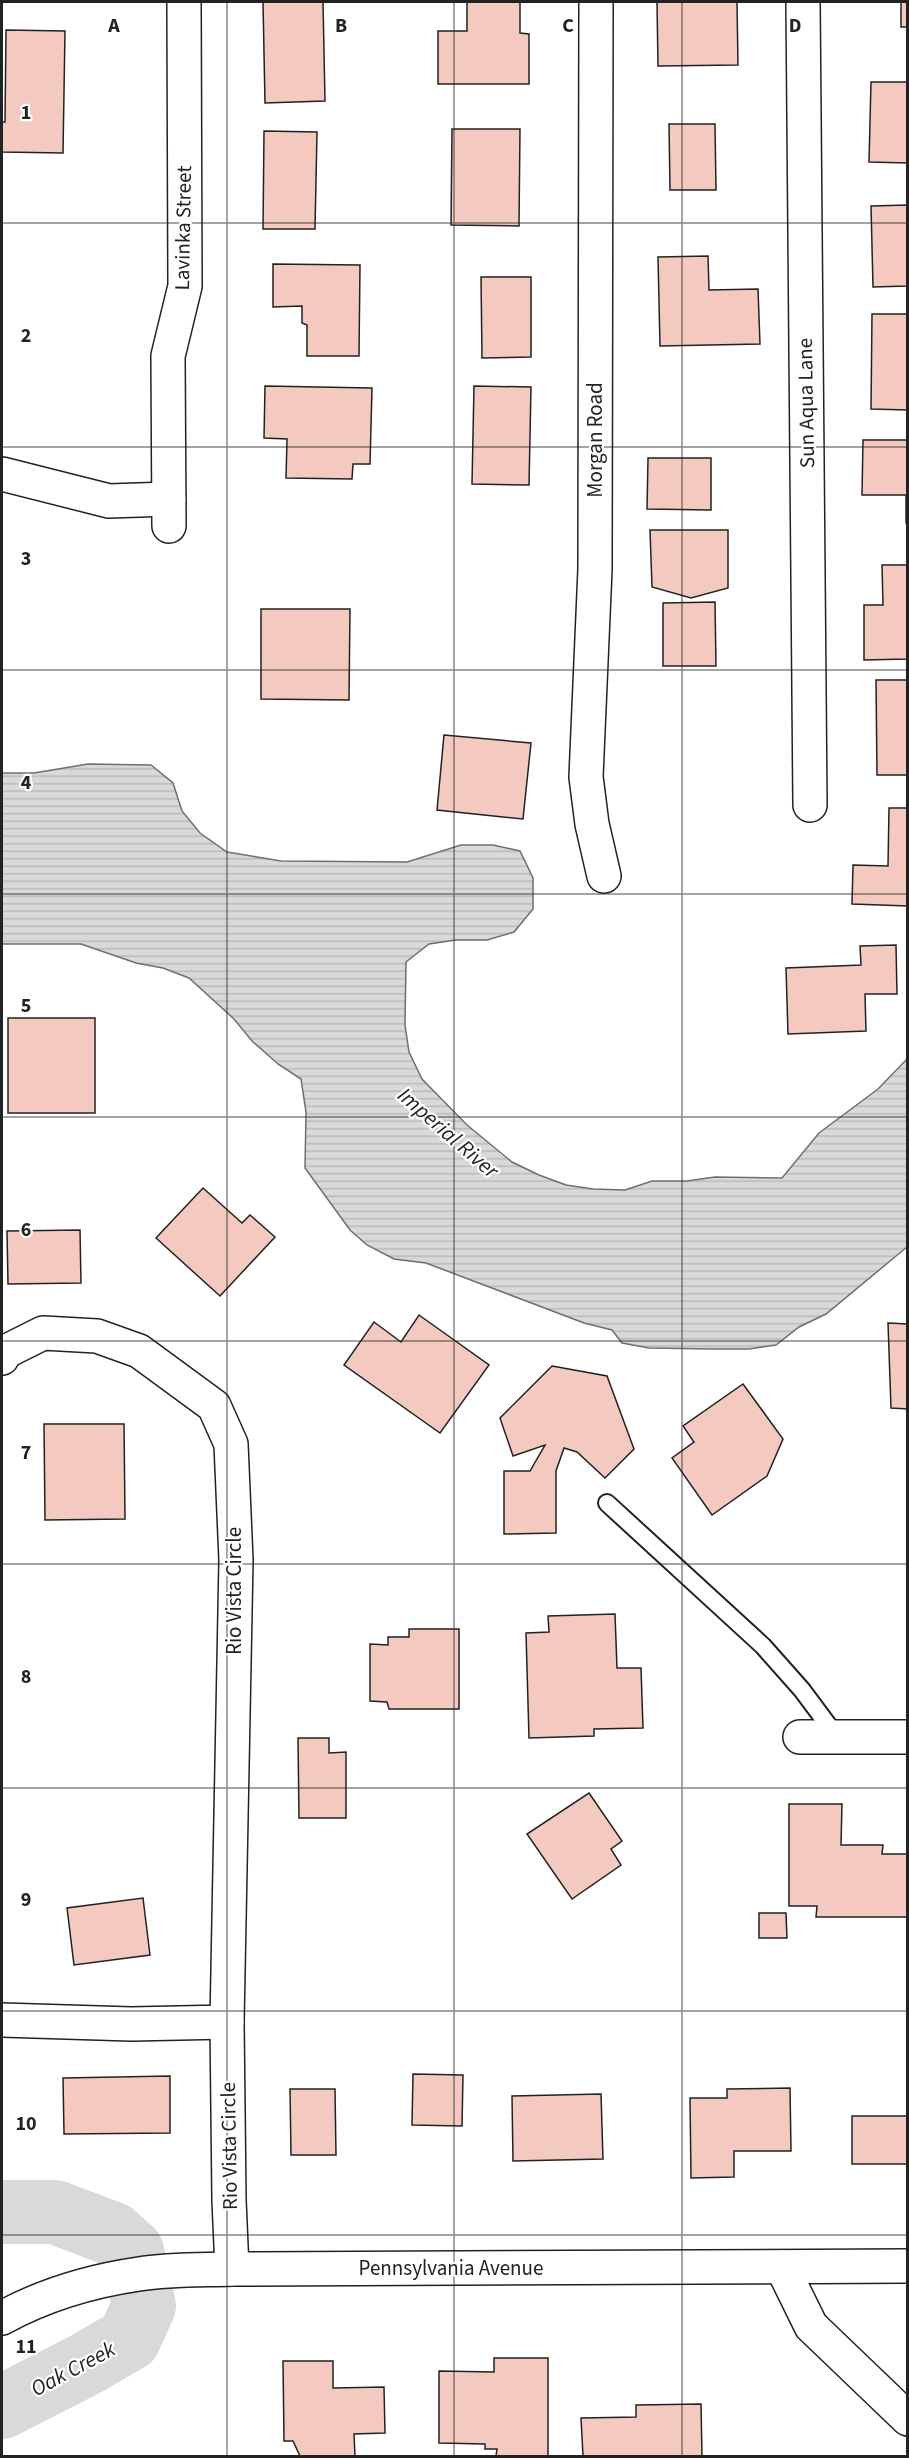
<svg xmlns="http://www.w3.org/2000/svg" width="909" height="2458" viewBox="0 0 909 2458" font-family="'Source Sans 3',sans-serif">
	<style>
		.water { fill: url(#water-rules); stroke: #6f6f6f; stroke-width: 1.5 }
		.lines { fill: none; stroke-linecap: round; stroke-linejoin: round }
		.river { stroke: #d9d9d9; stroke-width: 64 }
		.building { fill: #f3c9c0; stroke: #222; stroke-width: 1.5 }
		.service-casing { stroke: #222; stroke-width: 20 }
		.minor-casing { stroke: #222; stroke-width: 36 }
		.service { stroke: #fff; stroke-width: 16 }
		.minor { stroke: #fff; stroke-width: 33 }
		.grid { fill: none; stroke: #222; stroke-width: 1.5; stroke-opacity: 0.55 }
		.labels { text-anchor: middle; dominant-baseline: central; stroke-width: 4.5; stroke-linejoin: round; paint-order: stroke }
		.street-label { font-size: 21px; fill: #222; stroke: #fff }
		.water-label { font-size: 22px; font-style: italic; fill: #222; stroke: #fff }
		.grid-label { font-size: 20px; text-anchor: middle; font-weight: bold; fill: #222; stroke: #fff; stroke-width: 4.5; stroke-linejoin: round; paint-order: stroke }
	</style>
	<defs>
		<pattern id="water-rules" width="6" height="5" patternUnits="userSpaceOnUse" patternTransform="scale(1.5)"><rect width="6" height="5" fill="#d9d9d9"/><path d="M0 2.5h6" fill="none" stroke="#bababa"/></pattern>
	</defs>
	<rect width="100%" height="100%" fill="#fff"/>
	<path class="water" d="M88 764 151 765 173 783 182 811 200 833 227 852 281 861 407 862 461 845H493L520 851 533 878V909L514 932 487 940H456L429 944 406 962 405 1025 409 1052 422 1079 467 1125 512 1162 539 1175 566 1185 593 1189 625 1190 652 1181H687L715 1177 782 1178 819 1133 878 1089 907 1059V1247L826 1314 799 1327 776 1345 749 1349H713L649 1348 622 1343 612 1330 584 1323 426 1263 394 1259 367 1245 350 1230 305 1168 306 1112 301 1079 278 1064 252 1041 234 1019 189 978 163 968 136 963 81 944H2V773H34Z"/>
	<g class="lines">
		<path class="river" d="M2 2212H55L113 2234 132 2251 144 2306 129 2339 86 2364 2 2407"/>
	</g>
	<g class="building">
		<path d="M263 2H323L325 101 265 103Z"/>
		<path d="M467 2H520V33L529 34V84H438V31H467Z"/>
		<path d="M657 2H737L738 65 658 66Z"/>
		<rect x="901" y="2" width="7" height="25"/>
		<path d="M6 30 65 31 63 153 2 152V122H5Z"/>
		<path d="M871 82H908V163L869 162Z"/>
		<path d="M669 124H715L716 190H670Z"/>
		<path d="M452 129H520L519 226 451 225Z"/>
		<path d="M264 131 317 132 315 229H263Z"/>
		<path d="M908 205V286L873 287 871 206Z"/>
		<path d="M708 256 709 290 758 289 760 344 660 346 658 257Z"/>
		<path d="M273 264 360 265 359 356H307V325L302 323V306L273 307Z"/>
		<path d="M481 277H531V357L482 358Z"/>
		<path d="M872 314H908V410L871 409Z"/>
		<path d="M265 386 372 388 370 464H353L352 479 286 478 287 439 264 438Z"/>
		<path d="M474 386 531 387 529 485 472 484Z"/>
		<path d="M863 440H908V523H906V495H862Z"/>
		<path d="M648 458H711V510L647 509Z"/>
		<path d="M650 530H728V588L691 598 652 587Z"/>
		<path d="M882 565H908V659L864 660V605H883Z"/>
		<path d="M715 602 716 666H663V603Z"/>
		<path d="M261 609H350L349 700 261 699Z"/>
		<path d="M876 680H908V775H877Z"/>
		<path d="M444 735 531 743 523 819 437 810Z"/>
		<path d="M889 808H908V906L852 904 853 865 888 866Z"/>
		<path d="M896 945 897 994H865L866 1031 788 1034 786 968 861 965 860 946Z"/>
		<rect x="8" y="1018" width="87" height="95"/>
		<path d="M203 1188 242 1223 250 1215 275 1237 220 1296 156 1238Z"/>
		<path d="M80 1230 81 1283 8 1284 7 1231Z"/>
		<path d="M419 1315 489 1365 440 1433 344 1365 374 1322 401 1342Z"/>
		<path d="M888 1323 908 1324V1409L891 1408Z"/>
		<path d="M552 1366 607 1376 634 1449 605 1478 577 1452 564 1448 556 1471V1533L504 1534V1471H530L545 1445 513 1456 500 1418Z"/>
		<path d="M743 1384 783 1439 767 1476 712 1515 672 1458 694 1442 683 1426Z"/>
		<path d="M44 1424H124L125 1519 45 1520Z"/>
		<path d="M615 1614 617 1668H641L643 1728 594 1729V1736L529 1738 526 1633 549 1632 548 1616Z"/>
		<path d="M409 1629H459V1709H389L387 1702 370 1701V1644L388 1645V1637H409Z"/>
		<path d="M298 1738H329V1753L346 1752V1818H299Z"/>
		<path d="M589 1793 622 1841 611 1849 621 1865 572 1899 527 1834Z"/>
		<path d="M789 1804H842L841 1845H883L882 1854H907V1917H816L817 1906H789Z"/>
		<path d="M143 1898 150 1955 74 1965 67 1908Z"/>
		<path d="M759 1913H786L787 1938H759Z"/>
		<path d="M413 2074 463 2075 462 2126 412 2125Z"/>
		<path d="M170 2076V2133L64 2134 63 2078Z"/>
		<path d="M790 2088 791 2151H734V2177L691 2178 690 2098H727V2089Z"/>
		<path d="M290 2089H335L336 2155H291Z"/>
		<path d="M601 2094 603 2159 513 2161 512 2096Z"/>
		<path d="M852 2116H908V2175L907 2164H852Z"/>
		<path d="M494 2358H548V2456H496L497 2449H485V2444L439 2443V2371L494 2372Z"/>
		<path d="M283 2361H333V2388L384 2387 385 2433 354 2434 355 2456H300L293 2441H284Z"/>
		<path d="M701 2404 702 2456H583L581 2418 636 2417V2405Z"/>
	</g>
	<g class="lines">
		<g class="service-casing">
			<path id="service" d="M607 1503 763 1646 802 1690 837 1737"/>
		</g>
		<g class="minor-casing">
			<g id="minor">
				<path d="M596 2 595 569 586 777 592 824 604 876"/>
				<path d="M803 2 810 805"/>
				<path d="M2 474 109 501 169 499"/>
				<path d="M169 526 168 356 185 286 184 2"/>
				<path d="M2 1358 3 1353 43 1333 97 1336 139 1351 214 1406 231 1444 236 1560 227 2022 131 2024 2 2020"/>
				<path d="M800 1737H908"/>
				<path d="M227 2022 229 2200 232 2269"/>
				<path d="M782 2267 811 2326 908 2419"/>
				<path d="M2 2318C44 2295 91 2281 139 2274 169 2269 201 2270 232 2269L908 2266"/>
			</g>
		</g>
		<use href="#service" class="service"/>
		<use href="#minor" class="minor"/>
	</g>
	<path class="grid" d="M227 2V2456M454 2V2456M682 2V2456M2 223H908M2 447H908M2 670H908M2 894H908M2 1117H908M2 1341H908M2 1564H908M2 1788H908M2 2011H908M2 2235H908"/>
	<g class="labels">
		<g class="street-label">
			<text transform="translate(183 228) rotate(-89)">Lavinka Street</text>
			<text transform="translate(806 403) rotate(-91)">Sun Aqua Lane</text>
			<text transform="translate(595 440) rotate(-90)">Morgan Road</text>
			<text transform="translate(234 1591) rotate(-90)">Rio Vista Circle</text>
			<text transform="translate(229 2146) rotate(-91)">Rio Vista Circle</text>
			<text x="451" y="2268">Pennsylvania Avenue</text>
		</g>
		<g class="water-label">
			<text transform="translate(448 1133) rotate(41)">Imperial River</text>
			<text transform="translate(73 2369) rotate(-28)">Oak Creek</text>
		</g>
	</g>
	<g class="grid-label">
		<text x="114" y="32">A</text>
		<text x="341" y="32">B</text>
		<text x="568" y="32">C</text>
		<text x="795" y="32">D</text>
		<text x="26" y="119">1</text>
		<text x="26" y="342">2</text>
		<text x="26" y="565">3</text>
		<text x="26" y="789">4</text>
		<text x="26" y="1012">5</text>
		<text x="26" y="1236">6</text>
		<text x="26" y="1459">7</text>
		<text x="26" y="1683">8</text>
		<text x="26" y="1906">9</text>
		<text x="26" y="2130">10</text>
		<text x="26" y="2353">11</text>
	</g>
	<rect width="909" height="2458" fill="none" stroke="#222222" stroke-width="6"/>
</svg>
